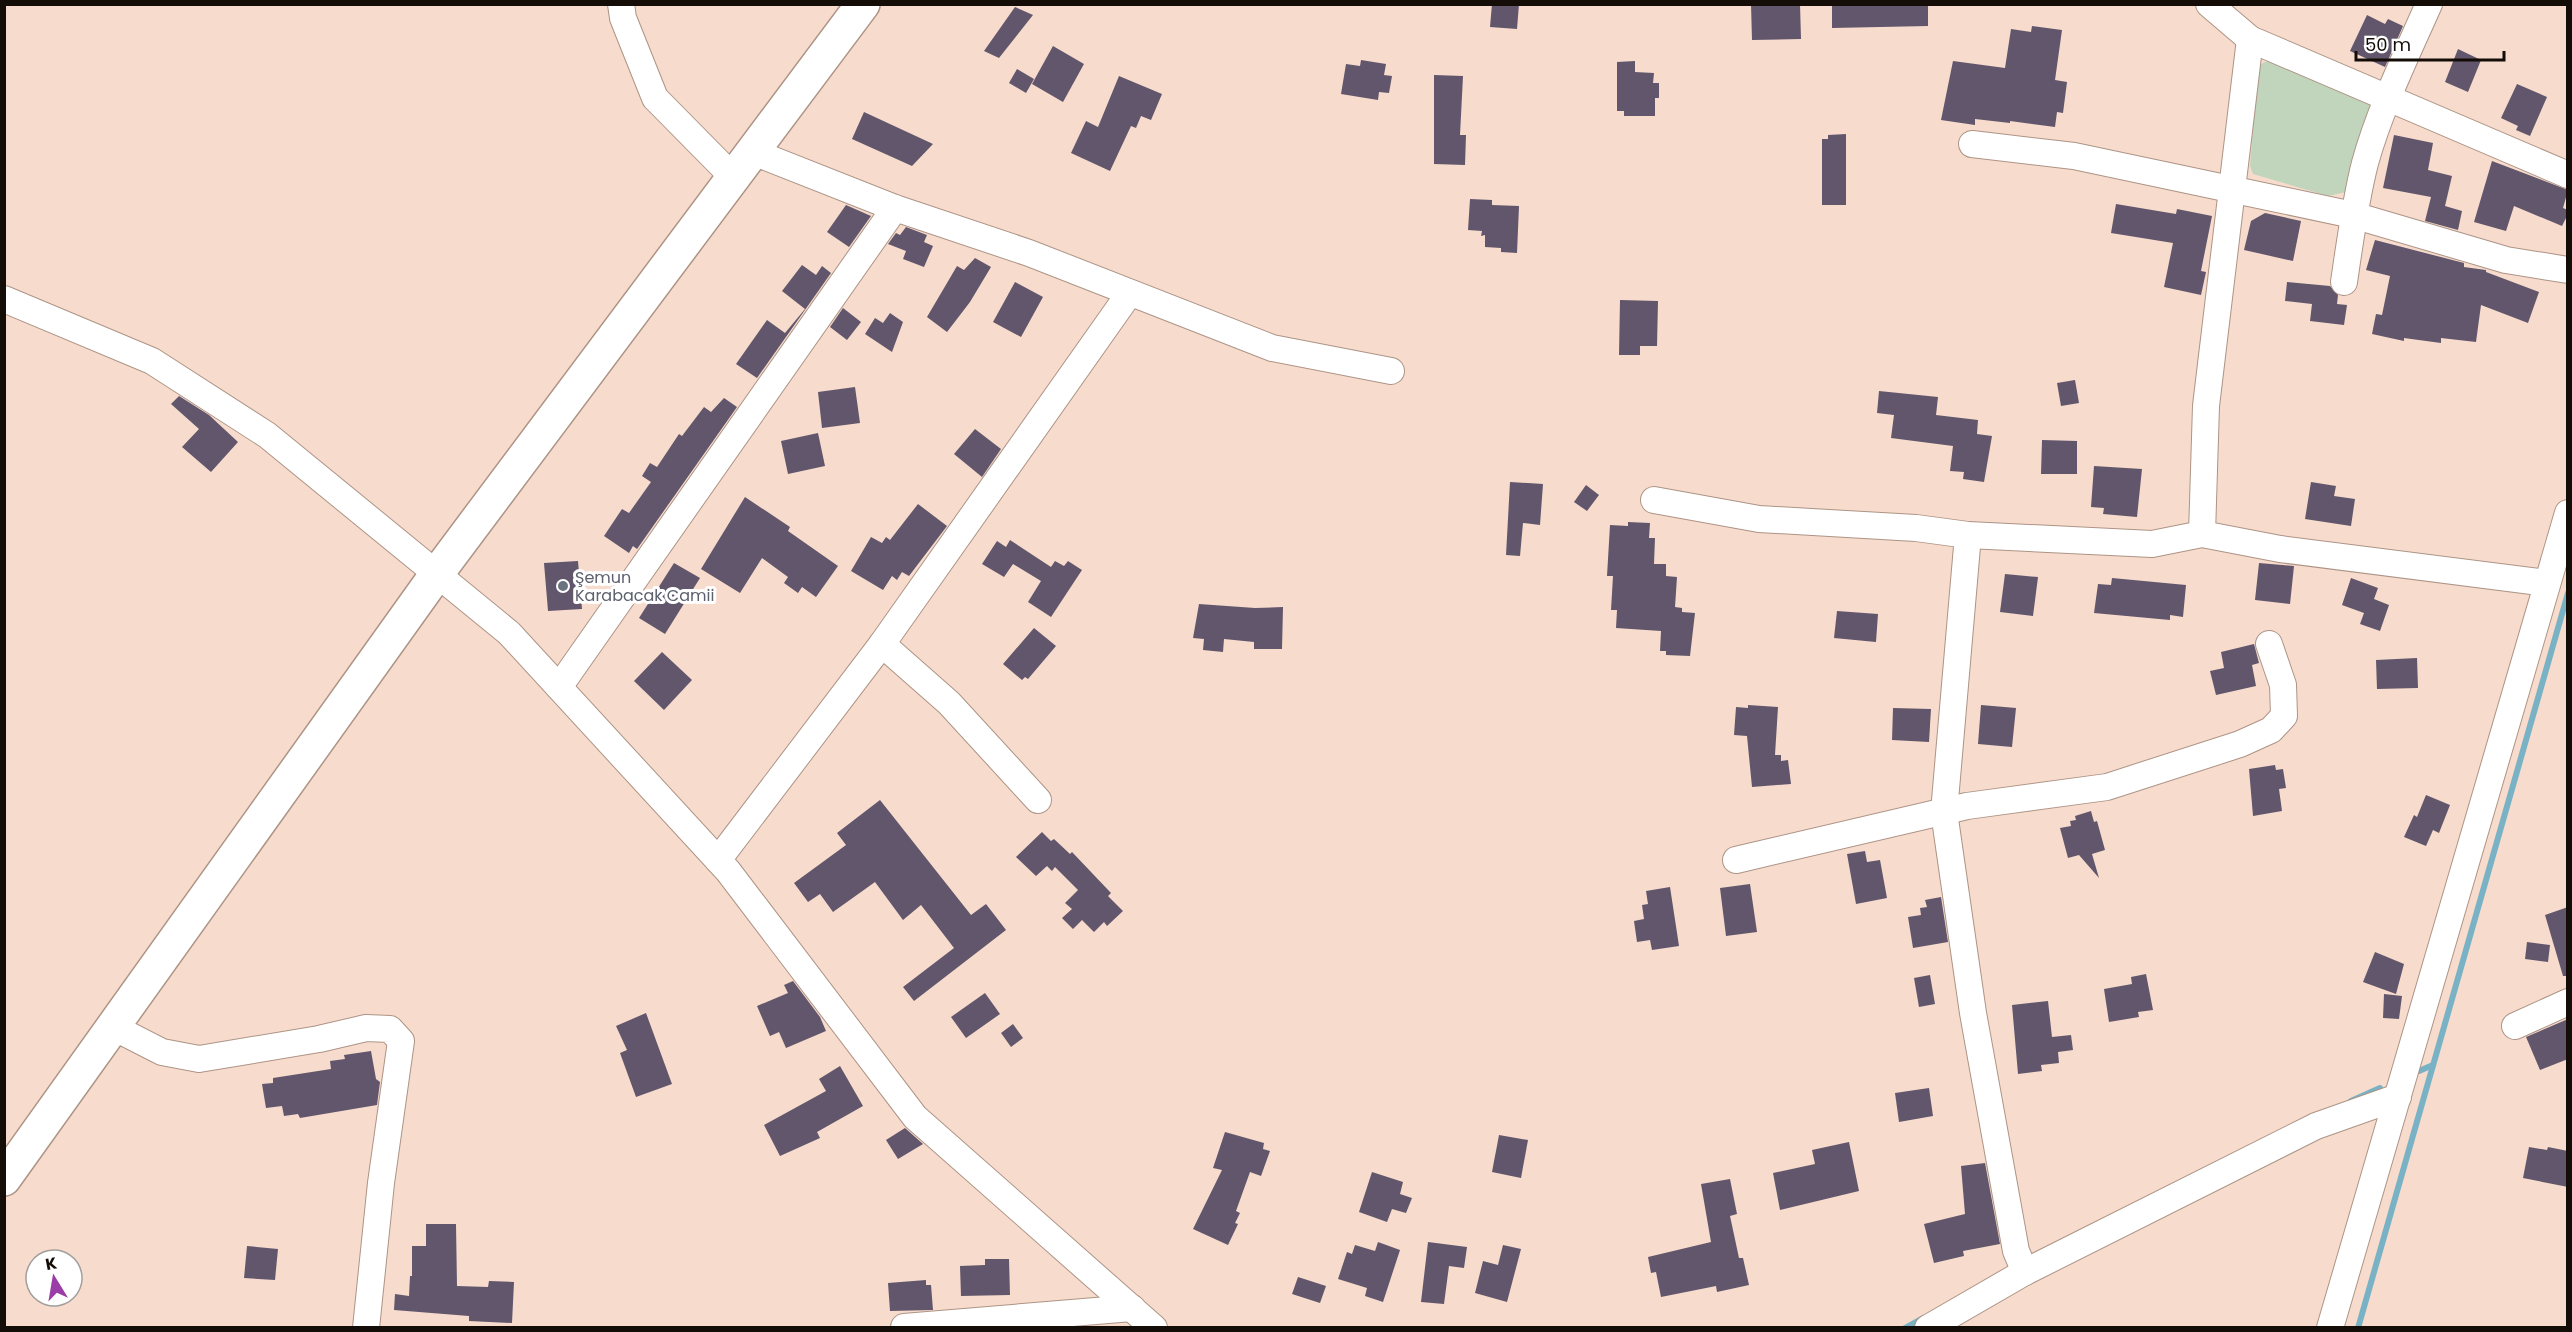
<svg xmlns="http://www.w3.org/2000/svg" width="2572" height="1332" viewBox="0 0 2572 1332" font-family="Poppins,sans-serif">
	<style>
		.green { fill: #c0d5bb }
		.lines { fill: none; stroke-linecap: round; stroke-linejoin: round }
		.stream { stroke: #79b2c5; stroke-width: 6 }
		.building { fill: #61566b }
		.minor-casing { stroke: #ad9486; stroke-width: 28 }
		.major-casing { stroke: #ad9486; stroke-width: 36 }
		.minor { stroke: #fff; stroke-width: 26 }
		.major { stroke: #fff; stroke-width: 33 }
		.worship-dot { fill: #6b7280; stroke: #fff; stroke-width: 2 }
		.labels { text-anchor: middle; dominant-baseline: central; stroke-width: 6; stroke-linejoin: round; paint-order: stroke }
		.worship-label { font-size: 16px; fill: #5b616d; stroke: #fff; text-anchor: start }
	</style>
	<rect width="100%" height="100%" fill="#f7dccd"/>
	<path class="green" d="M2274 58 2375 99 2351 191 2328 196 2253 174 2250 166 2257 79 2261 64Z"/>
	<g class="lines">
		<g class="stream">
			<path d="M2419 1071 2433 1065"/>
			<path d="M2351 1101 2380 1088"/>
			<path d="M1905 1328 1923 1318"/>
			<path d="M2358 1328 2568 593"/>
		</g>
	</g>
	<g class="building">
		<path d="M1492 4H1519L1517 29 1490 27Z"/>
		<path d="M1751 4H1800L1801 39 1752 40Z"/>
		<path d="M1832 4H1928V26L1832 28Z"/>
		<path d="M1015 7 1033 15 999 58 984 51Z"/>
		<path d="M2367 15 2385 24 2388 19 2403 26 2385 67 2350 51Z"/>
		<path d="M2032 26 2062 30 2055 80 2067 82 2063 113 2057 112 2055 127 2010 121V123L1975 119V125L1941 120 1953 61 2005 68 2011 29 2031 32Z"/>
		<path d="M1053 46 1084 64 1063 102 1032 84Z"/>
		<path d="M2458 49 2481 60 2468 92 2445 82Z"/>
		<path d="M1361 60 1386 64 1384 75 1392 76 1389 93 1379 92 1378 100 1341 94 1346 64 1360 66Z"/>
		<path d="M1635 61V72L1654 73 1653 83H1659V98H1655V116H1624V111H1617V62Z"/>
		<path d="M1017 69 1034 79 1026 93 1009 83Z"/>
		<path d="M1434 75 1463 76 1460 135H1466L1465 165 1434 164Z"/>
		<path d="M1119 76 1162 94 1151 120 1141 116 1136 128 1131 126 1110 171 1071 153 1086 121 1098 127Z"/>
		<path d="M2517 84 2547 97 2530 136 2516 130 2518 126 2501 118Z"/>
		<path d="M864 112 933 144 912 166 852 139Z"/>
		<path d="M1846 134V205H1822V139H1828V135Z"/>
		<path d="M2394 135 2433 143 2428 170 2452 176 2445 206 2462 211 2458 230 2425 221 2431 197 2383 188Z"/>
		<path d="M2492 161 2568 190 2563 208 2568 210V214L2562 226 2514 206 2506 231 2474 222Z"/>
		<path d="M1470 199 1492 200V205L1519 206 1517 253 1501 252V248L1485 247V235L1481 236 1482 231 1468 230Z"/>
		<path d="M2116 204 2176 214 2177 209 2212 216 2201 271 2206 272 2201 295 2164 287 2173 243 2111 233Z"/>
		<path d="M846 205 871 216 849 247 827 232Z"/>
		<path d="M2265 213 2301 221 2293 261 2244 250 2251 221Z"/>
		<path d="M906 227 927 235 924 242 933 246 924 267 903 259 906 251 888 244 896 233 900 235Z"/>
		<path d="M2375 240 2464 263V267L2486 270V272L2539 292 2528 323 2481 305 2476 342 2441 338V343L2404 338V341L2372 334 2376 314 2382 315 2390 276 2366 270Z"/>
		<path d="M975 258 991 267 970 302 947 332 927 317 957 266 964 270Z"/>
		<path d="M802 265 816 275 822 266 831 273 757 378 736 364 767 320 785 333 805 309 782 291Z"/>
		<path d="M1015 282 1043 297 1021 337 993 322Z"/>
		<path d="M2287 282 2330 286 2338 295 2337 304 2347 305 2344 325 2310 321 2312 304 2285 301Z"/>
		<path d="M1620 300 1658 301 1657 346H1640V355H1619Z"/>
		<path d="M843 308 861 322 847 340 830 327Z"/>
		<path d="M890 313 903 322 892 352 865 334 875 318 883 323Z"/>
		<path d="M2075 380 2079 403 2061 406 2057 383Z"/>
		<path d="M855 387 860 423 822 428 818 392Z"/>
		<path d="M1879 391 1938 397 1936 415 1978 420 1977 434 1992 436 1984 482 1963 479 1964 472 1950 471 1953 446 1891 438 1894 415 1877 413Z"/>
		<path d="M179 396 209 415 238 442 211 472 182 447 199 429 171 404Z"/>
		<path d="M724 398 737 407 637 549 633 546 629 553 604 536 622 509 629 513 651 482 642 476 650 463 657 467 679 434 682 436 704 407 711 412Z"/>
		<path d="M975 429 1001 449 982 477 954 454Z"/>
		<path d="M818 433 825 466 788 474 781 441Z"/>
		<path d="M2042 440 2077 441V474H2041Z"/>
		<path d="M2094 466 2142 469 2137 517 2103 514 2104 508 2091 507Z"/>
		<path d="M1510 482 1543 484 1540 525 1523 523 1520 556 1506 555Z"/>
		<path d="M2311 482 2336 486 2334 496 2355 499 2351 526 2305 519Z"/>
		<path d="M1586 485 1599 495 1587 511 1574 502Z"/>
		<path d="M745 497 790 527 788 531 838 566 816 597 802 587 798 593 784 583 788 577 762 558 740 593 701 569Z"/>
		<path d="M918 504 947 526 909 576 902 572 897 580 892 576 883 590 851 571 871 537 882 543 886 537 890 540Z"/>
		<path d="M1628 522 1650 523 1649 538H1655L1654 564H1666V576L1677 577 1675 607 1682 608V612L1695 613 1690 656 1666 655V651H1660L1661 631 1616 628 1617 610H1611L1613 576H1607L1610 525 1628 526Z"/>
		<path d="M1010 540 1051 567 1055 561 1064 566 1068 561 1082 570 1051 617 1028 602 1041 581 1013 564 1004 577 982 564 997 541 1006 547Z"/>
		<path d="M578 561 582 609 548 611 544 563Z"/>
		<path d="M674 563 700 578 665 634 639 618Z"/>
		<path d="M2259 563 2294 566 2290 604 2255 600Z"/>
		<path d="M2005 574 2038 577 2033 616 2000 612Z"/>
		<path d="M2112 578 2186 585 2183 617 2170 615V620L2094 613 2098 584 2111 585Z"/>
		<path d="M2351 578 2378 588 2374 599 2389 605 2380 631 2360 624 2364 613 2342 605Z"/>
		<path d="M1199 604 1255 608 1283 607 1282 649H1254V642L1224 639 1223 652 1203 650 1204 639 1193 638Z"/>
		<path d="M1837 611 1878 614 1876 642 1834 638Z"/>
		<path d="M1034 628 1056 646 1028 679 1025 677 1022 680 1003 664Z"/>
		<path d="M2254 644 2259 663 2252 665 2256 686 2216 695 2210 671 2224 668 2221 652Z"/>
		<path d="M662 652 692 680 664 710 634 681Z"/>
		<path d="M2417 658 2418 688 2377 689 2376 660Z"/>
		<path d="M1748 705 1778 707 1775 755H1781V761L1788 760 1791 784 1752 787 1747 736 1734 735 1736 707 1748 708Z"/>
		<path d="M1981 705 2016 708 2012 747 1978 744Z"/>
		<path d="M1893 708 1931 709 1929 742 1892 740Z"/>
		<path d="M2275 765 2276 770 2283 769 2286 788 2279 789 2282 811 2253 816 2249 769Z"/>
		<path d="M2426 795 2450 805 2439 833 2433 830 2426 846 2404 837 2414 815 2417 817Z"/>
		<path d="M880 800 971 915 986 904 1006 930 914 1001 903 987 954 948 921 905 903 920 875 882 833 912 820 894 808 902 794 883 846 845 837 833Z"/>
		<path d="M2091 811 2094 822 2097 821 2105 850 2092 854 2099 878 2079 855 2068 858 2060 828 2071 826 2070 821 2076 820 2075 816Z"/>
		<path d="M1042 832 1051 841 1054 839 1070 854 1072 852 1111 893 1108 896 1123 911 1107 926 1104 922 1094 932 1082 920 1073 929 1062 918 1072 909 1065 903 1078 890 1055 867 1052 871 1047 866 1036 876 1016 857Z"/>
		<path d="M1865 851 1867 862 1880 860 1887 898 1856 904 1847 854Z"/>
		<path d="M1750 884 1757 932 1726 936 1720 888Z"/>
		<path d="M1670 887 1679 946 1652 950 1650 940 1637 942 1634 921 1644 919 1642 905 1648 904 1646 891Z"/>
		<path d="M1941 897 1948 942 1913 948 1908 917 1921 915 1920 908 1927 907 1925 900Z"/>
		<path d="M2568 907V976H2563L2545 915Z"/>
		<path d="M2527 942 2550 945 2548 962 2525 959Z"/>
		<path d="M2375 952 2404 964 2396 994 2363 982Z"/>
		<path d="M2146 974 2153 1010 2138 1012 2139 1017 2109 1022 2104 989 2132 984 2131 977Z"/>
		<path d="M1930 975 1935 1004 1919 1007 1914 978Z"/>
		<path d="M793 981 820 1017 826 1031 786 1048 779 1032 770 1036 757 1006 788 993 784 985Z"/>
		<path d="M985 993 1000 1014 966 1038 951 1017Z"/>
		<path d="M2384 994 2402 996 2399 1019 2383 1018Z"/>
		<path d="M2048 1001 2052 1037 2071 1035 2073 1050 2058 1052 2059 1063 2041 1065 2042 1071 2018 1074 2012 1005Z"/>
		<path d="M646 1013 672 1084 636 1097 620 1053 627 1050 616 1026Z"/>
		<path d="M2568 1019V1059L2540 1070 2526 1037Z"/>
		<path d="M1013 1024 1023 1038 1011 1047 1001 1033Z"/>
		<path d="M371 1051 376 1079 380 1082 377 1105 300 1118 298 1114 284 1116 282 1106 266 1108 262 1084 273 1083V1078L331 1069 330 1061 345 1059 344 1055Z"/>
		<path d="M840 1066 863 1106 817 1132 820 1138 780 1156 764 1125 826 1091 819 1079Z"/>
		<path d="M1929 1088 1933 1116 1899 1122 1895 1093Z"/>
		<path d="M905 1128 923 1144 898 1159 886 1140Z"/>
		<path d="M1225 1132 1264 1143 1263 1149 1270 1151 1261 1176 1250 1172 1236 1211 1240 1213 1235 1223 1238 1224 1228 1245 1193 1229 1222 1170 1213 1168Z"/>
		<path d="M1499 1135 1528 1140 1521 1178 1492 1172Z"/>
		<path d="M1849 1142 1859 1191 1780 1210 1773 1173 1815 1164 1812 1150Z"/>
		<path d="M2529 1147 2547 1150 2548 1147 2568 1151V1187L2523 1178Z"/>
		<path d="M1985 1163 2000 1244 1963 1251 1964 1256 1934 1263 1924 1224 1965 1214 1961 1166Z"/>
		<path d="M1372 1172 1403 1182 1400 1194 1412 1198 1406 1213 1392 1209 1387 1222 1359 1212Z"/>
		<path d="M1730 1179 1737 1214 1730 1216 1739 1258H1743L1749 1285 1717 1292 1716 1286 1661 1297 1656 1272 1651 1273 1648 1257 1711 1242 1701 1184Z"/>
		<path d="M426 1224H456L457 1286 488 1287 489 1281 514 1282 512 1323 469 1321V1316L394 1310 395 1294 409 1296 410 1276H412V1246H426Z"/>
		<path d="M1378 1242 1400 1250 1383 1302 1365 1296 1367 1288 1338 1279 1347 1252 1352 1254 1355 1245 1375 1251Z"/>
		<path d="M1428 1242 1467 1247 1464 1268 1449 1266 1444 1304 1421 1302Z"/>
		<path d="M1503 1245 1521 1249 1507 1302 1475 1293 1483 1261 1498 1265Z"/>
		<path d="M247 1246 278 1249 275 1280 244 1278Z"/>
		<path d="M985 1259H1009L1010 1295 961 1296 960 1266 985 1265Z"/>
		<path d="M1298 1277 1326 1286 1320 1303 1292 1294Z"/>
		<path d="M926 1280V1285H931L933 1310 890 1311 888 1283Z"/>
	</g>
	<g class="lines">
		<g class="minor-casing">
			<g id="minor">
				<path d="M621 4 623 18 655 98 734 178"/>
				<path d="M2209 4 2250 39 2568 175"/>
				<path d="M1972 144 2074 156 2230 189 2353 215 2506 260 2568 270"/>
				<path d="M753 152 895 208 1029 253 1272 348 1391 371"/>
				<path d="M2344 282C2350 242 2355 202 2365 163 2380 109 2406 56 2429 4"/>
				<path d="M4 299 152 361 267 435 509 633 728 871 915 1117 1154 1328"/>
				<path d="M1654 500 1759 519 1916 528 1968 535 2152 544 2202 534 2280 549 2547 583"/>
				<path d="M2202 534 2206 406 2250 39"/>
				<path d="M1968 535 1944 812 1973 1013 2016 1251 2025 1272"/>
				<path d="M882 644 949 703 1038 800"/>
				<path d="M559 687 895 208"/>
				<path d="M718 860 882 644 1129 294"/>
				<path d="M1736 860 1967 806 2107 787 2240 744 2271 730 2284 716 2283 685 2269 644"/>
				<path d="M2515 1026 2568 1002"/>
				<path d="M113 1027 162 1052 199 1059 319 1039 366 1028 390 1029 401 1041 381 1183 366 1328"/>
				<path d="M904 1327 1132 1308"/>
				<path d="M1928 1328 2025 1272 2316 1126 2398 1097"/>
				<path d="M2330 1328 2568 513"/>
			</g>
		</g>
		<g class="major-casing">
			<path id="major" d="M4 1179 436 575 863 4"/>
		</g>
		<use href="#minor" class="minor"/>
		<use href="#major" class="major"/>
	</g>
	<circle class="worship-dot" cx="563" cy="586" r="6"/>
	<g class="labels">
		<g class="worship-label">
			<text x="575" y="577">Şemun<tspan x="575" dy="18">Karabacak Camii</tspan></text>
		</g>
	</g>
	<rect width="2572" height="1332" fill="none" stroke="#140c07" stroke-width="12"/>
	<g transform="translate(54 1278) rotate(349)"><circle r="28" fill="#ffffff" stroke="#a19e9c" stroke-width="1.5"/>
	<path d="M0-4.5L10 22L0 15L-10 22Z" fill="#9b3da6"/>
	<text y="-9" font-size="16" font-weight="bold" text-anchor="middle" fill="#140c07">K</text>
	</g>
	<path d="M2356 51v9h148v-9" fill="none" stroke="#140c07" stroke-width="3"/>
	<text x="2365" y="51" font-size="18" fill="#140c07" stroke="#ffffff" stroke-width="4.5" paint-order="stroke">50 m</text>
</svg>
